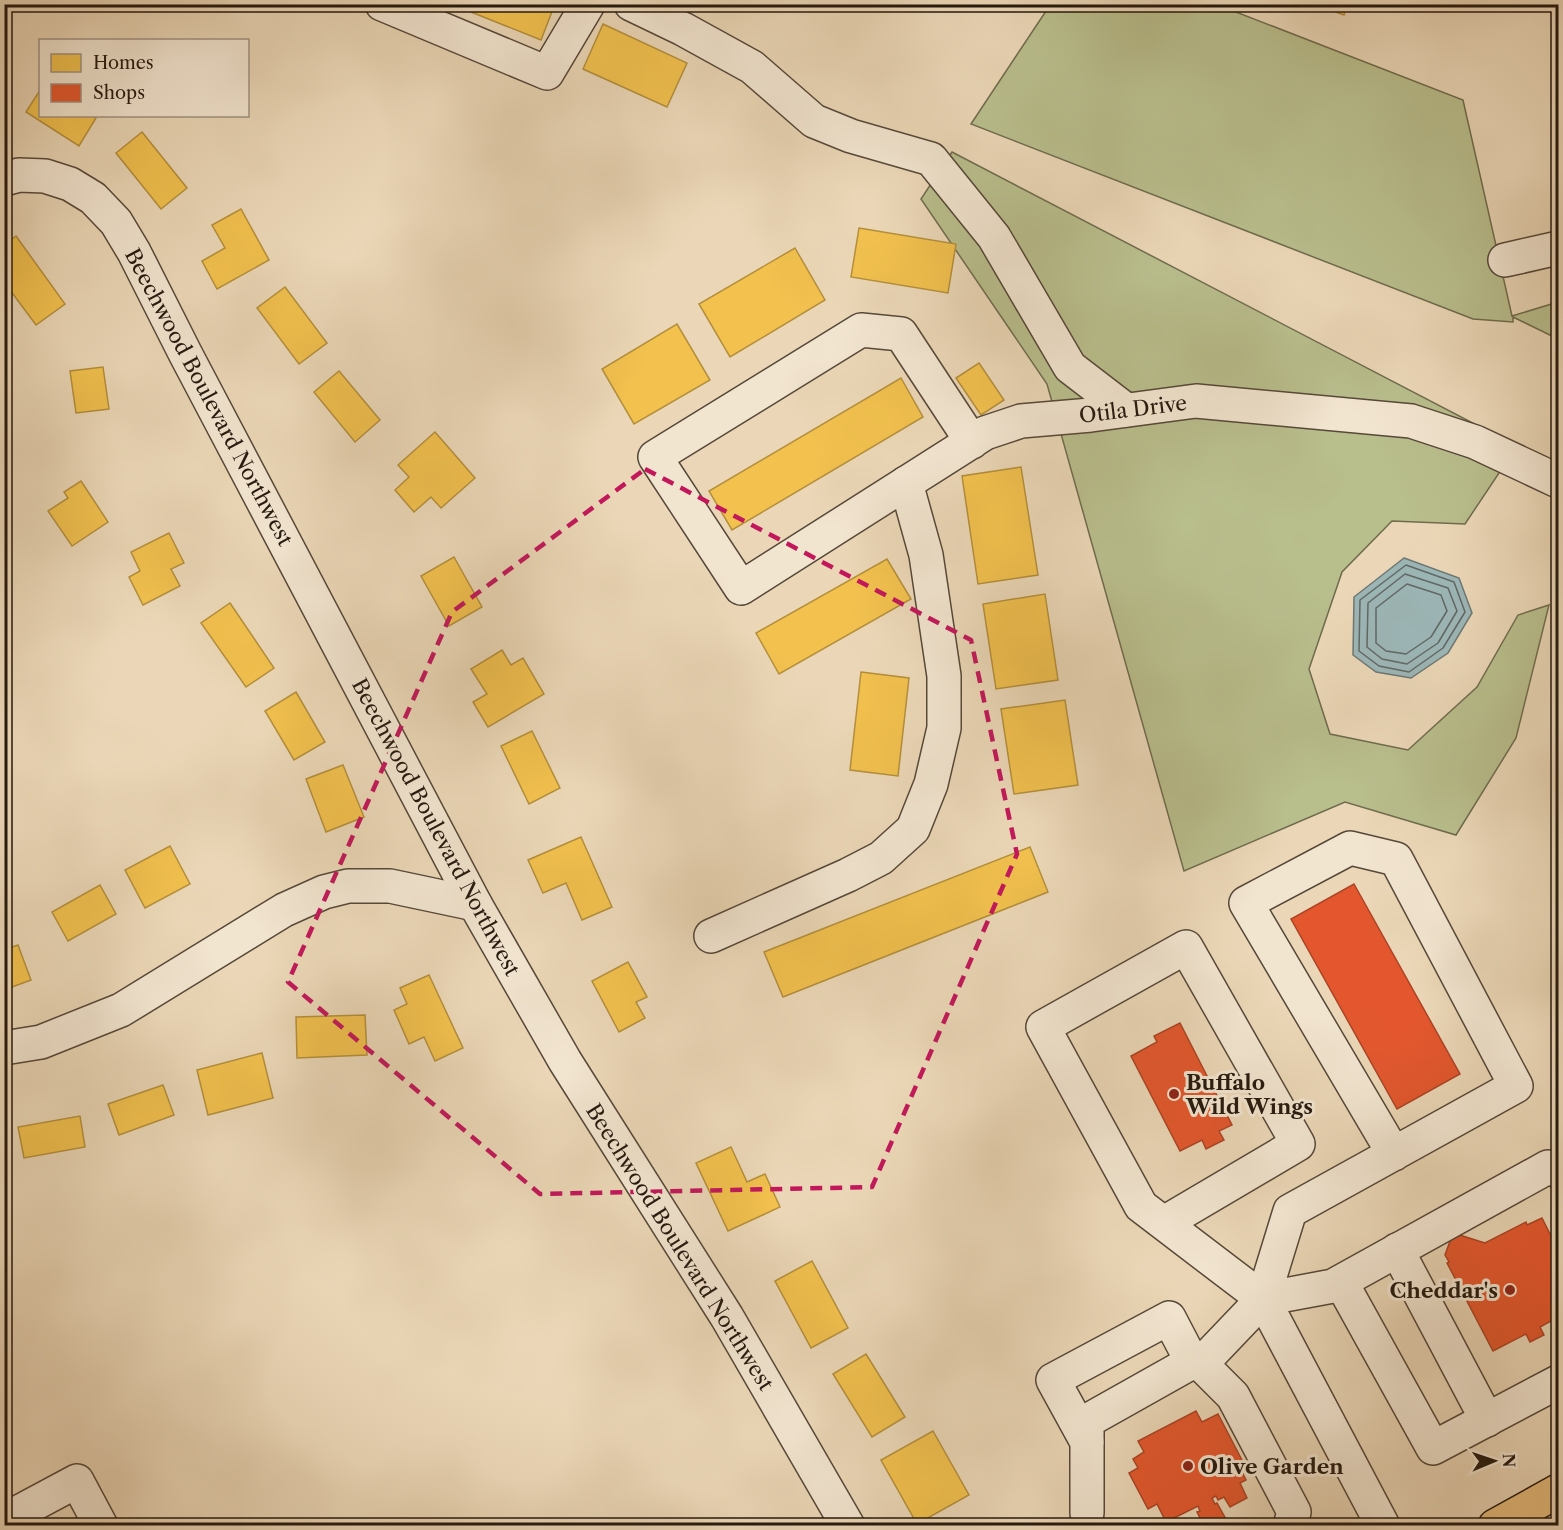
<svg xmlns="http://www.w3.org/2000/svg" width="1563" height="1530" viewBox="0 0 1563 1530" font-family="'Libre Caslon Text',serif">
	<style>
		.green { fill: #b9be8d; stroke: #6f6c4e; stroke-width: 1.5 }
		.water { fill: #9cb7b8; stroke: #6c7874; stroke-width: 1.5 }
		.homes { fill: #f2c14e; stroke: #b48f3b; stroke-width: 1.5 }
		.shops { fill: #e4572e; stroke: #ab4425; stroke-width: 1.5 }
		.lines { fill: none; stroke-linecap: round; stroke-linejoin: round }
		.shore { stroke: #606864; stroke-width: 1.5 }
		.minor-casing { stroke: #564839; stroke-width: 36 }
		.major-casing { stroke: #25190f; stroke-width: 36 }
		.minor { stroke: #f2e5d0; stroke-width: 33 }
		.major { stroke: #e6bc7c; stroke-width: 33 }
		.marked { fill: none; stroke: #c2185b; stroke-width: 4.5; stroke-dasharray: 12 8; stroke-linejoin: round }
		.poi-dot { fill: #8f2418; stroke: #f2e5d0; stroke-width: 2 }
		.labels { text-anchor: middle; dominant-baseline: central; stroke-width: 6; stroke-linejoin: round; paint-order: stroke }
		.street-label { font-size: 21px; fill: #25190f; stroke: #f2e5d0 }
		.poi-label { font-size: 21px; font-weight: bold; fill: #25190f; stroke: #f2e5d0; text-anchor: start }
	</style>
	<rect width="100%" height="100%" fill="#ebd7b7"/>
	<filter id="stains"><feTurbulence type="fractalNoise" baseFrequency=".00333" numOctaves="4"/><feColorMatrix values="0 0 0 0 .2 0 0 0 0 .09 0 0 0 0 .02 0 0 0 .5 -.17"/></filter>
	<radialGradient id="worn" r=".72"><stop offset=".6" stop-color="#630" stop-opacity="0"/><stop offset="1" stop-color="#630" stop-opacity=".3"/></radialGradient>
	<g class="green">
		<path d="M1050 5H1218L1463 100 1512 316 1558 302V339L1513 317V322L1473 319 971 124Z"/>
		<path d="M952 152 1517 446 1465 524 1392 521 1342 572 1309 669 1330 734 1408 750 1477 687 1518 615 1549 605 1516 738 1456 835 1345 802 1184 871 1047 384 921 199Z"/>
	</g>
	<path class="water" d="M1404 558 1459 578 1472 613 1448 653 1411 678 1376 672 1353 655 1354 597Z"/>
	<g class="homes">
		<path d="M451 4H555L541 40Z"/>
		<path d="M1322 4H1347L1344 15 1322 7Z"/>
		<path d="M603 24 687 63 667 107 583 69Z"/>
		<path d="M40 90V116H93L96 118 79 146 26 112Z"/>
		<path d="M142 132 187 188 161 209 116 153Z"/>
		<path d="M241 209 269 260 217 289 202 261 225 248 212 225Z"/>
		<path d="M859 228 956 244 948 293 851 277Z"/>
		<path d="M16 236 65 304 36 325 4 282V245Z"/>
		<path d="M795 248 825 300 730 357 699 304Z"/>
		<path d="M285 287 327 343 299 364 257 308Z"/>
		<path d="M677 324 710 380 634 424 602 369Z"/>
		<path d="M979 363 1004 400 981 415 956 378Z"/>
		<path d="M103 367 109 409 76 413 70 371Z"/>
		<path d="M339 371 380 420 355 442 314 392Z"/>
		<path d="M901 378 923 417 732 530 709 491Z"/>
		<path d="M435 432 475 478 441 508 431 497 414 512 395 490 409 477 398 465Z"/>
		<path d="M1021 467 1038 575 978 584 962 476Z"/>
		<path d="M81 481 108 522 72 546 48 511 68 498 64 492Z"/>
		<path d="M169 533 184 563 171 569 180 586 143 605 129 577 140 571 131 552Z"/>
		<path d="M454 557 482 607 449 626 421 576Z"/>
		<path d="M887 559 911 599 779 674 756 633Z"/>
		<path d="M1045 594 1058 680 996 689 983 604Z"/>
		<path d="M230 603 274 668 246 687 201 623Z"/>
		<path d="M502 650 511 665 523 658 544 694 488 727 473 702 487 694 471 669Z"/>
		<path d="M861 672 909 678 898 776 850 770Z"/>
		<path d="M296 692 325 742 294 760 265 711Z"/>
		<path d="M1065 700 1078 785 1014 794 1001 709Z"/>
		<path d="M532 731 560 788 529 804 501 746Z"/>
		<path d="M343 765 364 817 326 832 306 779Z"/>
		<path d="M581 837 612 907 582 920 566 883 543 893 528 860Z"/>
		<path d="M170 846 190 884 145 908 125 870Z"/>
		<path d="M1030 847 1048 892 783 997 764 952Z"/>
		<path d="M100 885 116 914 68 941 52 912Z"/>
		<path d="M18 945 31 980 4 990V950Z"/>
		<path d="M628 962 647 997 636 1002 645 1018 619 1032 592 981Z"/>
		<path d="M429 975 463 1048 435 1061 424 1037 409 1044 394 1010 407 1004 400 988Z"/>
		<path d="M365 1015 367 1055 297 1058 296 1017Z"/>
		<path d="M262 1053 273 1098 208 1115 197 1070Z"/>
		<path d="M163 1085 174 1115 119 1135 108 1104Z"/>
		<path d="M80 1116 85 1147 24 1158 18 1127Z"/>
		<path d="M731 1147 747 1182 765 1174 780 1207 728 1231 696 1163Z"/>
		<path d="M812 1261 848 1328 811 1348 775 1281Z"/>
		<path d="M866 1354 905 1417 872 1437 833 1374Z"/>
		<path d="M933 1431 969 1495 917 1524 881 1460Z"/>
	</g>
	<g class="shops">
		<path d="M1354 884 1460 1074 1397 1109 1291 919Z"/>
		<path d="M1180 1023 1232 1125 1219 1131 1224 1140 1206 1149 1202 1140 1180 1151 1131 1056 1157 1042 1154 1036Z"/>
		<path d="M1542 1218 1558 1250V1317L1540 1327 1544 1335 1530 1342 1526 1334 1493 1351 1447 1263 1449 1262 1445 1255 1453 1233 1485 1243 1526 1222 1527 1225Z"/>
		<path d="M1196 1411 1202 1422 1218 1414 1243 1462 1238 1464 1246 1480 1240 1483 1247 1498 1230 1507 1224 1497 1218 1500 1216 1496 1212 1498 1215 1504 1217 1503 1227 1521 1218 1526H1204L1197 1512 1200 1511 1198 1506 1166 1522 1157 1504 1148 1509 1129 1473 1138 1468 1133 1459 1144 1452 1138 1441Z"/>
	</g>
	<g class="lines">
		<g class="shore">
			<path d="M1406 565 1454 582 1465 612 1443 648 1409 672 1379 666 1359 651 1360 600Z"/>
			<path d="M1405 574 1448 588 1457 611 1438 643 1407 664 1382 659 1367 647 1368 603Z"/>
			<path d="M1407 584 1441 595 1447 611 1431 637 1406 654 1386 651 1376 643V608Z"/>
		</g>
		<g class="minor-casing">
			<g id="minor">
				<path d="M382 4 547 73 588 4"/>
				<path d="M631 4 683 29 752 67 814 121 851 136 931 159 994 237 1070 367 1126 410"/>
				<path d="M4 179 19 175 45 176 70 184 93 198 116 222 134 252 185 353 475 904 565 1061 727 1317 848 1526"/>
				<path d="M1505 260 1558 248"/>
				<path d="M972 442 901 334 861 330 655 457 741 588 985 433 1021 421 1091 415 1196 401 1411 421 1475 442 1558 481"/>
				<path d="M711 936 848 875 881 858 913 829 931 784 944 728V676L926 555 906 483"/>
				<path d="M4 1048 41 1042 121 1010 284 910 324 892 348 886H390L475 904"/>
				<path d="M1164 1223 1298 1144 1186 947 1043 1027 1141 1206 1263 1299 1383 1526"/>
				<path d="M1397 1250 1487 1420"/>
				<path d="M1341 1282 1433 1448 1558 1382"/>
				<path d="M1263 1299 1333 1286 1548 1167 1558 1171"/>
				<path d="M1087 1442V1421L1192 1362"/>
				<path d="M1087 1513V1442L1053 1380 1169 1318 1192 1362 1201 1364"/>
				<path d="M4 1520 77 1481 101 1526"/>
				<path d="M1290 1526 1294 1512 1233 1396 1201 1364 1263 1299 1290 1211 1516 1086 1396 859 1350 848 1246 903 1394 1154"/>
			</g>
		</g>
		<g class="major-casing">
			<path id="major" d="M1495 1526 1558 1491"/>
		</g>
		<use href="#minor" class="minor"/>
		<use href="#major" class="major"/>
	</g>
	<path class="marked" d="M645 469 971 640 1017 854 872 1187 540 1194 288 982 452 612Z"/>
	<g class="poi-dot">
		<circle cx="1174" cy="1094" r="6"/>
		<circle cx="1510" cy="1290" r="6"/>
		<circle cx="1188" cy="1466" r="6"/>
	</g>
	<g class="labels">
		<g class="street-label">
			<text transform="translate(209 397) rotate(62)">Beechwood Boulevard Northwest</text>
			<text transform="translate(1133 409) rotate(-7)">Otila Drive</text>
			<text transform="translate(436 827) rotate(62)">Beechwood Boulevard Northwest</text>
			<text transform="translate(680 1247) rotate(58)">Beechwood Boulevard Northwest</text>
		</g>
		<g class="poi-label">
			<text x="1186" y="1082">Buffalo<tspan x="1186" dy="24">Wild Wings</tspan></text>
			<text x="1498" y="1290" text-anchor="end">Cheddar's</text>
			<text x="1200" y="1466">Olive Garden</text>
		</g>
	</g>
	<rect width="1563" height="1530" fill="none" stroke="#ebd7b7" stroke-width="24"/>
	<rect x="6" y="6" width="1551" height="1518" fill="none" stroke="#25190f" stroke-width="3"/>
	<rect x="12" y="12" width="1539" height="1506" fill="none" stroke="#25190f" stroke-width="1.5"/>
	<rect x="39" y="39" width="210" height="78" fill="#f2e5d0" stroke="#a09383" stroke-width="1.5"/>
	<rect x="51" y="54" width="30" height="18" fill="#f2c14e" stroke="#a09383" stroke-width="1.5"/>
	<text x="93" y="69" font-size="18" fill="#25190f">Homes</text>
	<rect x="51" y="84" width="30" height="18" fill="#e4572e" stroke="#a09383" stroke-width="1.5"/>
	<text x="93" y="99" font-size="18" fill="#25190f">Shops</text>
	<g transform="translate(1494 1461) rotate(88)" stroke="#f2e5d0" stroke-width="4.5" paint-order="stroke">
	<path d="M0-4.5L10 22L0 15L-10 22Z" fill="#25190f"/>
	<text y="-9" font-size="16" font-weight="bold" text-anchor="middle" fill="#25190f">N</text>
	</g>
	<rect width="100%" height="100%" filter="url(#stains)"/>
	<rect width="100%" height="100%" fill="url(#worn)"/>
</svg>
